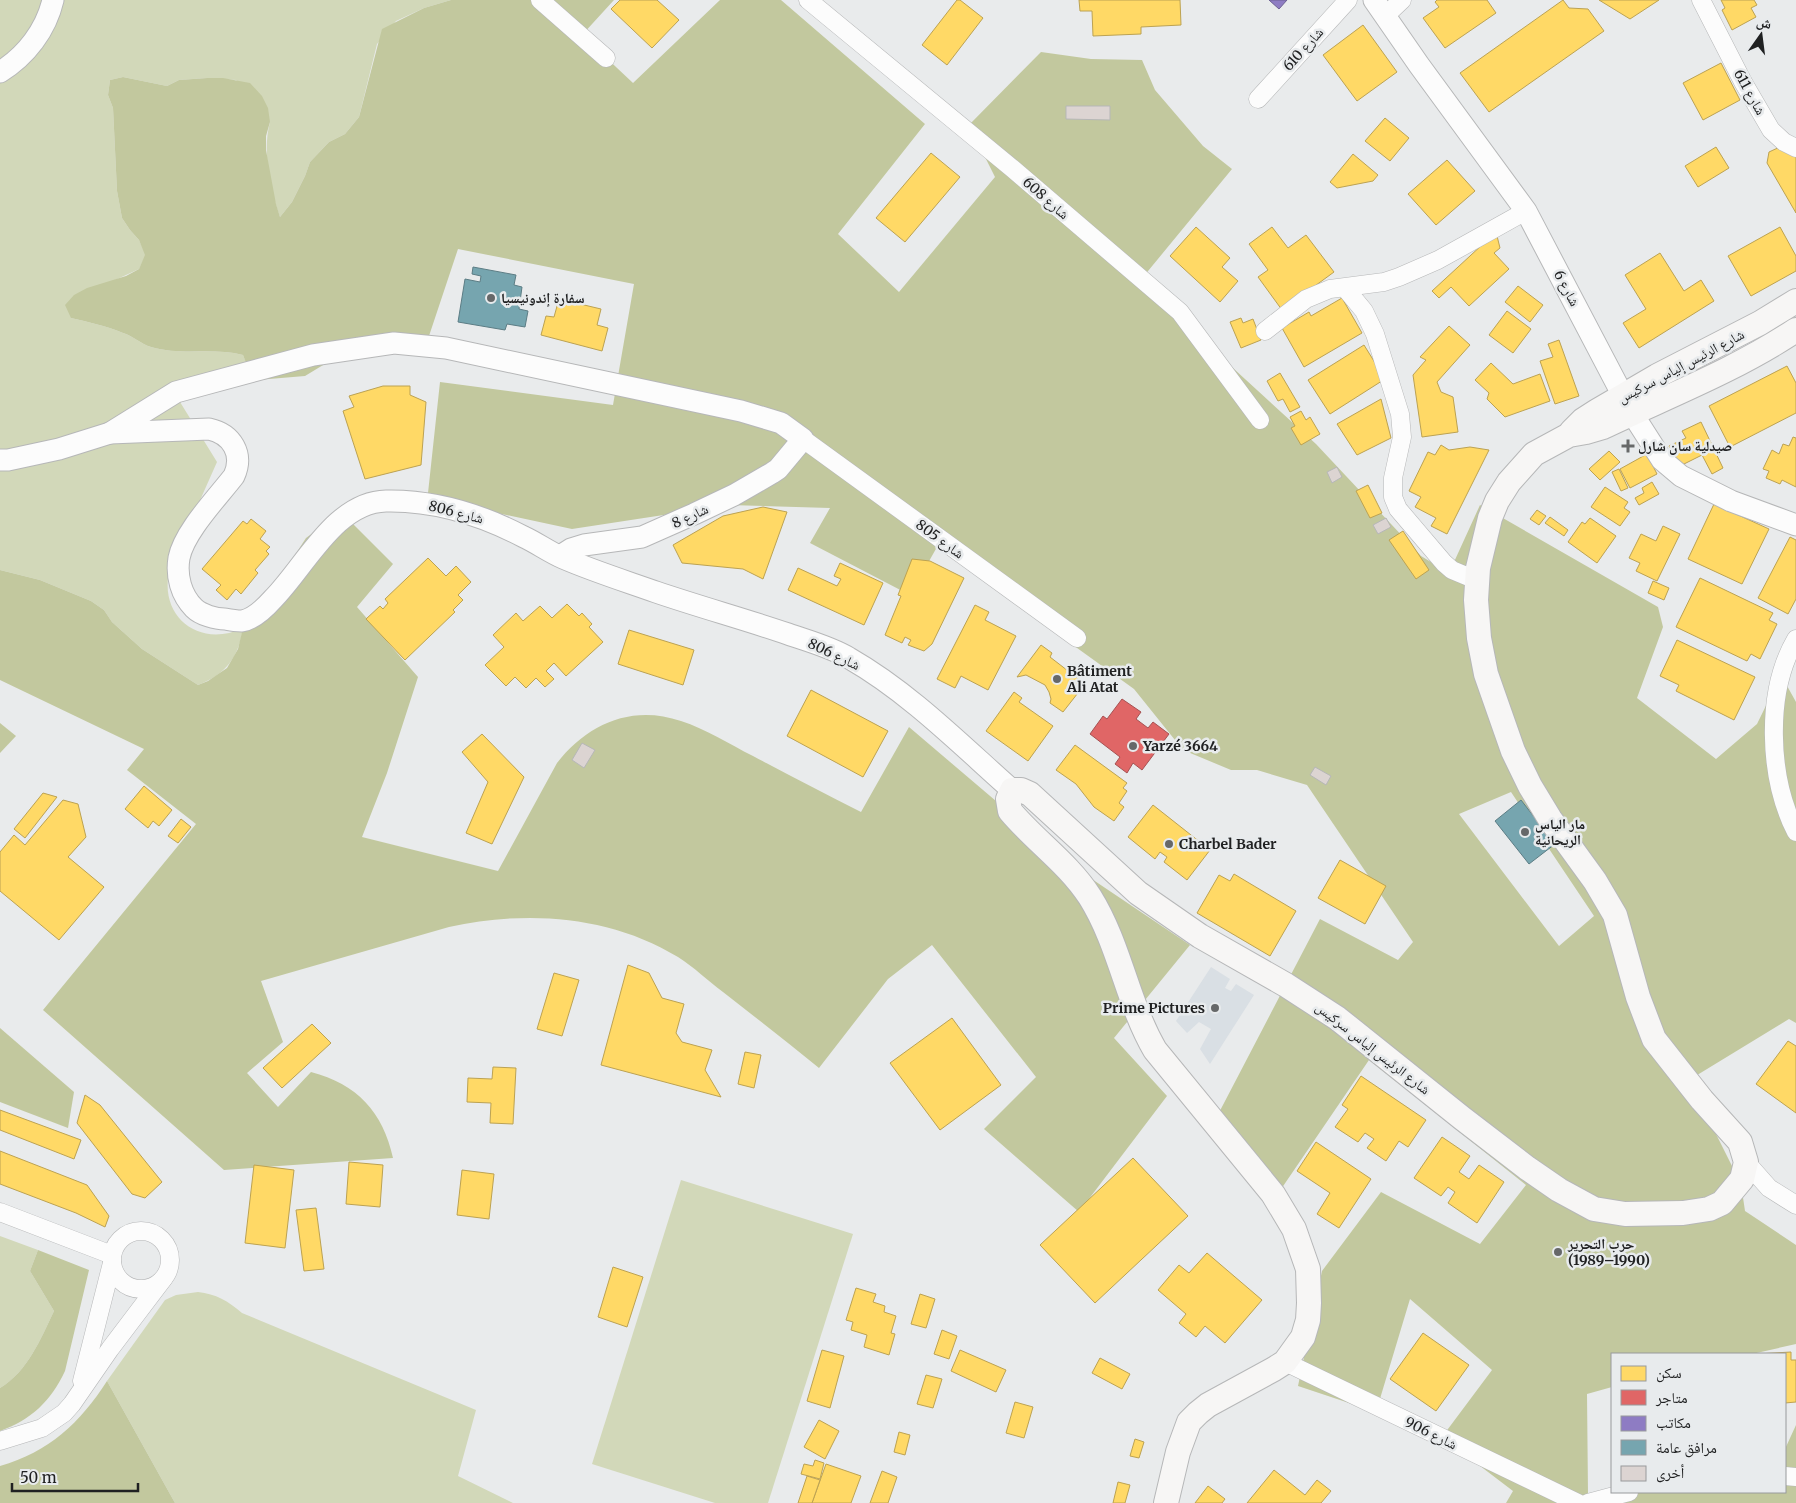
<svg xmlns="http://www.w3.org/2000/svg" width="1796" height="1503" viewBox="0 0 1796 1503" font-family="Merriweather,'Noto Naskh Arabic',serif">
	<style>
		.built { fill: #d9dfe4 }
		.green { fill: #d2d8b9 }
		.forest { fill: #c2c89e; fill-rule: evenodd }
		.homes { fill: #ffd966; stroke: #bca252 }
		.shops { fill: #e06666; stroke: #a65152 }
		.offices { fill: #8e7cc3; stroke: #6d6193 }
		.public { fill: #76a5af; stroke: #5c7d85 }
		.building { fill: #dcd4d2; stroke: #b6b7b7 }
		.lines { fill: none; stroke-linecap: round; stroke-linejoin: round }
		.minor-casing { stroke: #b6b7b8; stroke-width: 19 }
		.tertiary-casing { stroke: #b6b7b8; stroke-width: 23 }
		.secondary-casing { stroke: #b6b7b8; stroke-width: 26 }
		.minor { stroke: #fcfcfc; stroke-width: 18 }
		.tertiary { stroke: #fcfcfc; stroke-width: 21 }
		.secondary { stroke: #f7f6f5; stroke-width: 24 }
		.poi-dot { fill: #666869; stroke: #e8ebed; stroke-width: 2 }
		.labels { text-anchor: middle; dominant-baseline: central; stroke-width: 5; stroke-linejoin: round; paint-order: stroke }
		.street-label { font-size: 14px; fill: #202122; stroke: #e8ebed }
		.poi-label { font-size: 14px; font-weight: bold; fill: #202122; stroke: #e8ebed; text-anchor: start }
	</style>
	<rect width="100%" height="100%" fill="#e9ebec"/>
	<path class="built" d="M1211 967 1230 979 1225 988 1231 991 1236 984 1254 995 1210 1064 1200 1049 1211 1029 1199 1022 1187 1033 1176 1021Z"/>
	<g class="green">
		<path d="M0 0H451L424 8 396 21 377 44 359 117 345 134 329 142 310 162 305 176 292 202 280 217C270 188 262 152 270 122L236 80 207 78 179 80 167 86 123 77 110 80 108 95 113 108 117 191 122 218 130 230 139 240 146 255 139 269 113 281 71 318C88 322 107 326 123 333 133 336 141 344 151 347 181 356 213 347 243 355L248 367 172 389 217 462 170 568C157 616 199 649 243 628 239 657 225 675 198 685L142 649 112 622 104 610 91 601 40 580 0 570Z"/>
		<path d="M681 1180 853 1234 768 1503H715L592 1464Z"/>
		<path d="M0 1236 38 1250 30 1271 54 1311C40 1340 28 1371 0 1388Z"/>
		<path d="M198 1292C216 1294 228 1301 242 1313L476 1410 458 1476 513 1503H175L107 1381 165 1300 176 1295Z"/>
	</g>
	<g class="forest">
		<path d="M451 0H614L582 35 633 83 720 0H781L925 124 838 234 899 292 995 177 969 125 1041 52 1091 59 1142 60 1155 90 1203 146 1232 169 1139 282 1316 444 1421 556 1449 573 1480 505 1658 607 1663 627 1637 698 1716 759 1757 724 1781 675 1796 702V1023L1789 1019 1689 1080 1741 1184 1745 1211 1796 1245V1344L1752 1354H1612V1387L1587 1394 1588 1494 1612 1492H1785V1449L1796 1425V1503H1506L1513 1491 1442 1437 1492 1370 1410 1299 1376 1412 1298 1386 1322 1271 1381 1192 1480 1244 1526 1185 1369 1060 1275 1198 1212 1126 1320 919 1398 960 1413 942 1307 785 1257 770H1231L1183 750 1134 689 937 547 910 595 810 543 830 508 729 505 572 529 497 513 428 493 440 382 613 405 634 284 458 249 424 351 338 356 305 376 244 381 248 368 243 355C213 347 181 356 151 347 141 344 133 336 123 333 107 326 88 322 71 318L65 305 74 295 87 288 126 276 139 269 145 255 139 240 130 230 122 218 117 191 113 108 108 95 110 80 123 77 167 86 179 80 207 78H223L250 83 262 96 268 108 270 122 266 136V150L276 204 280 217 292 202 305 176 310 162 329 142 345 134 359 117 382 29 424 8ZM1511 792 1594 916 1559 946 1459 814Z"/>
		<path d="M341 512 393 564 357 607 418 677 387 773 362 837 498 871 557 763C587 724 632 704 681 721 706 729 729 744 753 756 789 775 825 794 861 812L909 727 1071 865 1190 945 1114 1038 1167 1096 1079 1212 984 1129 1036 1077 932 945 888 979 819 1068C787 1042 755 1017 723 992 708 981 694 967 678 957 609 915 526 910 449 927L261 981 283 1042 247 1073 278 1107 311 1072C357 1084 383 1112 393 1158L224 1170 43 1010 196 824 127 770 144 749 0 680V570L40 580 91 601 104 610 112 622 142 649 198 685 208 681 227 668 238 649 243 628 262 606 306 538Z"/>
		<path d="M0 723 16 736 0 753Z"/>
		<path d="M0 1028 74 1092 68 1128 0 1102Z"/>
		<path d="M38 1250 89 1270 65 1371C51 1401 31 1420 0 1431V1388C28 1371 40 1340 54 1311L30 1271Z"/>
		<path d="M107 1381 175 1503H0V1466C49 1452 80 1423 107 1381Z"/>
	</g>
	<g class="homes">
		<path d="M620 0H657L679 20 652 48 611 9Z"/>
		<path d="M957 0H960L983 18 947 65 922 45Z"/>
		<path d="M1079 0H1180L1181 25 1141 27V34L1093 36 1092 11H1080Z"/>
		<path d="M1437 0H1487L1496 13 1445 48 1423 18 1439 7 1435 2Z"/>
		<path d="M1563 0 1569 8 1588 9 1604 31 1489 112 1460 73Z"/>
		<path d="M1599 0H1659L1630 19Z"/>
		<path d="M1721 0H1754L1757 5 1751 8 1756 17 1732 30 1722 10 1725 8Z"/>
		<path d="M1363 25 1397 72 1357 101 1323 55Z"/>
		<path d="M1721 63 1740 100 1703 120 1683 83Z"/>
		<path d="M1385 118 1409 138 1390 161 1365 141Z"/>
		<path d="M1782 146 1796 155V213L1767 163 1769 152Z"/>
		<path d="M1716 147 1729 168 1698 187 1685 166Z"/>
		<path d="M931 153 960 177 905 242 876 218Z"/>
		<path d="M1353 154 1378 175 1373 181 1337 188 1330 182Z"/>
		<path d="M1447 160 1475 191 1436 225 1408 194Z"/>
		<path d="M1196 227 1230 258 1222 267 1238 281 1220 302 1170 256Z"/>
		<path d="M1272 227 1288 248 1306 235 1334 272 1282 310 1258 277 1268 270 1249 244Z"/>
		<path d="M1780 227 1796 256V271L1751 296 1728 256Z"/>
		<path d="M1496 232 1500 248 1494 253 1509 269 1469 306 1451 287 1439 298 1432 291Z"/>
		<path d="M1660 253 1684 291 1701 280 1714 301 1639 348 1623 323 1646 309 1625 275Z"/>
		<path d="M1518 286 1543 305 1530 322 1505 302Z"/>
		<path d="M1342 298 1362 333 1304 367 1282 328 1309 312 1311 316Z"/>
		<path d="M559 299 601 309 597 325 608 328 602 351 541 335 546 316 554 317Z"/>
		<path d="M1507 311 1531 329 1513 353 1489 335Z"/>
		<path d="M1241 318 1243 323 1253 319 1261 340 1241 348 1230 322Z"/>
		<path d="M1449 326 1470 345 1437 382 1441 392 1453 397 1458 432 1422 437 1413 375 1426 360 1420 357Z"/>
		<path d="M1559 340 1579 396 1555 404 1540 361 1553 357 1548 344Z"/>
		<path d="M1364 345 1385 379 1330 414 1308 380Z"/>
		<path d="M1491 363 1513 384 1540 374 1550 401 1505 417 1487 399 1489 393 1475 380Z"/>
		<path d="M1787 366 1796 383V413L1730 447 1709 406Z"/>
		<path d="M1280 373 1300 407 1290 412 1283 399 1278 401 1267 381Z"/>
		<path d="M383 386H410V395L426 402 421 465 365 479 343 411 354 407 349 396Z"/>
		<path d="M1381 399 1391 438 1357 455 1337 424Z"/>
		<path d="M1301 411 1306 420 1310 417 1320 434 1301 445 1291 428 1295 426 1290 417Z"/>
		<path d="M1701 422 1723 468 1712 474 1702 455 1680 466 1669 446 1686 438 1682 431Z"/>
		<path d="M1793 437 1796 438V487L1782 480 1780 484 1766 478 1769 471 1763 469 1772 450 1779 454 1783 444 1789 446Z"/>
		<path d="M1441 445 1449 450 1470 447 1489 450 1447 534 1431 526 1436 518 1415 507 1421 497 1409 491 1428 452 1435 455Z"/>
		<path d="M1609 451 1620 462 1600 480 1589 469Z"/>
		<path d="M1647 454 1657 474 1630 488 1620 469Z"/>
		<path d="M1619 469 1628 488 1621 491 1612 472Z"/>
		<path d="M1652 482 1659 494 1639 505 1635 498 1644 493 1642 488Z"/>
		<path d="M1368 485 1382 513 1370 518 1356 491Z"/>
		<path d="M1605 487 1628 502 1624 508 1630 512 1620 526 1591 507Z"/>
		<path d="M1714 504 1769 529 1742 584 1688 559Z"/>
		<path d="M763 507 787 512 763 579 743 569 682 563 673 545 723 516Z"/>
		<path d="M1537 510 1546 516 1539 525 1530 519Z"/>
		<path d="M1550 517 1568 530 1564 536 1545 523Z"/>
		<path d="M1590 518 1616 536 1597 563 1568 542 1582 522 1585 524Z"/>
		<path d="M251 519 266 531 260 539 270 547 266 551 269 554 255 570 258 573 241 594 236 589 227 600 216 590 221 585 202 569 243 521 247 524Z"/>
		<path d="M1663 526 1680 534 1657 581 1636 571 1640 563 1629 558 1641 534 1656 541Z"/>
		<path d="M1403 531 1429 570 1416 579 1389 540Z"/>
		<path d="M1790 537 1796 540V599L1788 614 1758 598Z"/>
		<path d="M428 558 446 576 456 566 471 582 458 595 463 600 453 610 455 612 405 660 366 619 380 606 383 609 388 603 385 599Z"/>
		<path d="M912 559 930 561 964 578 932 644 924 651 908 645 911 640 905 637 902 643 885 635 901 596 898 595Z"/>
		<path d="M840 563 883 583 864 625 788 590 798 568 837 586 841 579 834 576Z"/>
		<path d="M1700 578 1773 613 1769 620 1777 624 1760 659 1751 654 1747 661 1676 627Z"/>
		<path d="M1653 581 1669 588 1664 600 1648 593Z"/>
		<path d="M567 604 579 616 582 613 592 624 589 627 603 642 566 676 554 663 546 671 554 679 545 687 536 678 526 688 515 677 506 686 485 665 504 647 493 635 516 613 523 621 540 606 552 618Z"/>
		<path d="M975 605 989 612 985 620 1016 636 988 690 961 676 955 688 937 679Z"/>
		<path d="M629 630 694 650 683 685 618 664Z"/>
		<path d="M1677 640 1755 677 1734 720 1676 691 1679 685 1660 676Z"/>
		<path d="M1041 645 1052 653 1050 657 1085 684 1063 712 1050 703 1051 699 1049 692 1045 685 1026 675 1017 677Z"/>
		<path d="M811 690 888 731 863 777 787 736Z"/>
		<path d="M1014 692 1022 698 1019 702 1053 726 1028 761 986 731Z"/>
		<path d="M482 734 524 777 492 844 466 833 488 782 462 752Z"/>
		<path d="M1075 745 1127 783 1123 788 1127 791 1119 803 1124 807 1114 821 1094 807 1076 784 1056 770Z"/>
		<path d="M144 786 172 810 159 826 153 821 148 828 125 809Z"/>
		<path d="M43 793 57 797 25 838 14 829Z"/>
		<path d="M63 800 78 804 86 837 68 857 104 887 59 940 0 891V852L14 835 25 845Z"/>
		<path d="M1153 805 1210 850 1187 880 1164 862 1167 857 1160 852 1155 859 1128 837Z"/>
		<path d="M181 819 191 827 178 843 168 836Z"/>
		<path d="M1340 860 1386 886 1365 924 1318 898Z"/>
		<path d="M1234 874 1296 911 1270 956 1197 913 1219 875 1230 881Z"/>
		<path d="M628 965 649 973 662 998 684 1004 676 1033 682 1042 712 1050 705 1070 721 1097 601 1065Z"/>
		<path d="M554 973 579 980 562 1036 537 1029Z"/>
		<path d="M952 1018 1001 1085 940 1130 890 1063Z"/>
		<path d="M312 1024 331 1043 282 1088 263 1068Z"/>
		<path d="M1788 1041 1796 1046V1113L1756 1084Z"/>
		<path d="M745 1052 761 1055 754 1088 738 1084Z"/>
		<path d="M493 1067 516 1068 513 1124 490 1123 491 1103 467 1102 468 1078 492 1079Z"/>
		<path d="M1361 1076 1426 1120 1408 1147 1399 1141 1386 1161 1367 1148 1374 1139 1365 1133 1358 1142 1335 1127 1348 1109 1342 1105Z"/>
		<path d="M85 1095 100 1105 162 1182 145 1198 132 1194 77 1123Z"/>
		<path d="M0 1110 81 1140 74 1159 0 1130Z"/>
		<path d="M1442 1137 1470 1156 1459 1172 1469 1179 1479 1165 1504 1182 1477 1223 1448 1203 1455 1192 1448 1187 1441 1196 1414 1178Z"/>
		<path d="M1316 1142 1371 1179 1339 1228 1317 1214 1330 1193 1297 1171Z"/>
		<path d="M0 1151 87 1185 109 1216 105 1227 76 1213 0 1184Z"/>
		<path d="M1133 1158 1188 1216 1095 1303 1040 1245Z"/>
		<path d="M349 1162 383 1165 380 1207 346 1204Z"/>
		<path d="M254 1165 294 1170 285 1248 245 1243Z"/>
		<path d="M462 1170 494 1174 489 1219 457 1215Z"/>
		<path d="M316 1208 324 1269 304 1271 296 1210Z"/>
		<path d="M1207 1253 1262 1300 1225 1343 1205 1326 1196 1337 1179 1323 1186 1314 1158 1290 1179 1265 1189 1273Z"/>
		<path d="M613 1267 643 1277 627 1327 598 1317Z"/>
		<path d="M856 1288 876 1294 873 1302 885 1306 884 1312 896 1316 891 1333 895 1334 889 1355 864 1347 867 1335 851 1330 853 1322 846 1320Z"/>
		<path d="M920 1294 935 1299 926 1328 911 1324Z"/>
		<path d="M942 1330 957 1336 949 1359 934 1354Z"/>
		<path d="M1423 1333 1469 1365 1436 1411 1390 1379Z"/>
		<path d="M822 1350 844 1356 830 1408 807 1401Z"/>
		<path d="M960 1350 1006 1370 996 1392 951 1371Z"/>
		<path d="M1791 1352V1360H1796V1402L1785 1403V1354H1757Z"/>
		<path d="M1100 1358 1130 1374 1122 1389 1092 1373Z"/>
		<path d="M926 1375 942 1379 933 1408 917 1404Z"/>
		<path d="M1015 1402 1033 1407 1024 1438 1006 1433Z"/>
		<path d="M819 1420 839 1431 825 1459 804 1447Z"/>
		<path d="M899 1432 910 1435 905 1455 894 1452Z"/>
		<path d="M1135 1439 1144 1442 1139 1458 1130 1456Z"/>
		<path d="M815 1460 824 1463 820 1479 801 1474 804 1464 813 1466Z"/>
		<path d="M826 1464 861 1476 851 1503H812Z"/>
		<path d="M1274 1470 1305 1495 1317 1480 1331 1491 1321 1503H1247Z"/>
		<path d="M882 1471 897 1477 888 1503H870Z"/>
		<path d="M807 1476 820 1480 812 1503H798Z"/>
		<path d="M1118 1482 1130 1485 1125 1503H1113Z"/>
		<path d="M1208 1486 1225 1499 1222 1503H1195Z"/>
	</g>
	<path class="shops" d="M1122 699 1141 712 1136 719 1148 728 1153 722 1169 734 1142 770 1133 763 1127 773 1115 764 1120 757 1090 734 1103 716 1107 719Z"/>
	<path class="offices" d="M1269 0H1287L1279 9Z"/>
	<g class="public">
		<path d="M473 267 516 275 514 285 522 287 519 309 528 311 525 327 507 324 505 330 458 322 465 279 480 282 481 276 472 274Z"/>
		<path d="M1521 800 1555 844 1529 864 1495 821Z"/>
	</g>
	<g class="building">
		<path d="M1066 106H1110V120L1066 119Z"/>
		<path d="M1337 467 1342 477 1332 483 1327 472Z"/>
		<path d="M1386 518 1391 527 1378 534 1373 525Z"/>
		<path d="M582 743 595 750 584 768 572 760Z"/>
		<path d="M1315 767 1331 776 1326 785 1310 775Z"/>
	</g>
	<g class="lines">
		<g class="minor-casing">
			<g id="minor">
				<path d="M540 0 606 58"/>
				<path d="M808 0 1013 169 1180 312 1260 420"/>
				<path d="M1701 0 1743 82 1771 130 1784 142 1796 148"/>
				<path d="M1385 16 1402 0"/>
				<path d="M1258 99 1348 0"/>
				<path d="M1345 288 1364 311 1375 334 1400 414 1402 437 1393 478V497L1398 509 1444 563 1452 570 1476 580"/>
				<path d="M1265 331 1306 299 1330 289 1384 282 1399 277 1438 260 1526 211"/>
				<path d="M803 439 1077 638"/>
				<path d="M1796 639C1765 692 1768 777 1796 832"/>
				<path d="M1746 1162 1769 1188 1796 1205"/>
				<path d="M0 1212 112 1255"/>
				<circle cx="141" cy="1260" r="29"/>
				<path d="M1285 1362 1578 1503"/>
				<path d="M82 1381 112 1263"/>
				<path d="M0 1441 42 1428 64 1413 72 1404 110 1349 163 1279"/>
				<path d="M1785 1476 1796 1477"/>
				<path d="M1588 1503 1629 1492"/>
			</g>
		</g>
		<g class="tertiary-casing">
			<g id="tertiary">
				<path d="M1374 0 1419 65 1526 211 1632 413 1662 460 1681 476 1731 501 1796 525"/>
				<path d="M0 72C26 56 46 30 53 0"/>
				<path d="M110 433 209 429C232 434 244 454 234 476 217 498 184 532 179 558 176 576 181 595 194 608 201 615 216 619 225 619 230 620 237 621 242 621 254 619 265 608 273 599 305 567 335 502 386 501 434 500 482 515 524 537 537 543 549 552 563 558 593 571 625 581 656 592 700 607 744 619 788 634 808 641 831 647 849 658 910 693 960 744 1012 790"/>
				<path d="M0 460H8L59 449 110 433 176 392 313 355 394 343 446 348 741 411 781 423 803 439 778 469 772 473 734 495 694 514 642 537 584 545 571 549 560 556"/>
			</g>
		</g>
		<g class="secondary-casing">
			<g id="secondary">
				<path d="M1572 431 1583 420 1597 411 1657 376 1760 323 1796 301"/>
				<path d="M1166 1503 1178 1452 1189 1422 1198 1413 1208 1405 1274 1369 1285 1362 1303 1337 1308 1320 1309 1303 1308 1269 1294 1229 1273 1194 1155 1050C1127 1002 1120 945 1090 897 1068 863 1035 841 1010 811L1008 799 1012 790H1021L1030 794 1138 893 1200 936 1286 985 1337 1018 1462 1118 1527 1168 1559 1190 1594 1209 1625 1214 1683 1213 1709 1209 1722 1203 1742 1179 1746 1162 1740 1142 1702 1100 1654 1039 1638 997 1615 915 1595 881 1550 819 1530 786 1513 751 1486 674 1479 638 1476 600 1478 568 1490 518 1497 501 1509 482 1534 454 1569 435 1586 432 1603 427C1668 396 1736 370 1796 330"/>
			</g>
		</g>
		<use href="#minor" class="minor"/>
		<use href="#tertiary" class="tertiary"/>
		<use href="#secondary" class="secondary"/>
	</g>
	<g class="poi-dot">
		<circle cx="491" cy="298" r="5"/>
		<path d="M1625.5 438.5h5v5h5v5h-5v5h-5v-5h-5v-5h5z"/>
		<circle cx="1057" cy="679" r="5"/>
		<circle cx="1133" cy="746" r="5"/>
		<circle cx="1525" cy="832" r="5"/>
		<circle cx="1169" cy="844" r="5"/>
		<circle cx="1215" cy="1008" r="5"/>
		<circle cx="1558" cy="1252" r="5"/>
	</g>
	<g class="labels">
		<g class="street-label">
			<text transform="translate(1303 49) rotate(-48)">شارع 610</text>
			<text transform="translate(1750 92) rotate(61)">شارع 611</text>
			<text transform="translate(1046 198) rotate(41)">شارع 608</text>
			<text transform="translate(1567 288) rotate(62)">شارع 6</text>
			<text transform="translate(1681 366) rotate(-28)">شارع الرئيس إلياس سركيس</text>
			<text transform="translate(456 512) rotate(14)">شارع 806</text>
			<text transform="translate(690 516) rotate(-25)">شارع 8</text>
			<text transform="translate(940 539) rotate(36)">شارع 805</text>
			<text transform="translate(834 654) rotate(25)">شارع 806</text>
			<text transform="translate(1373 1048) rotate(38)">شارع الرئيس إلياس سركيس</text>
			<text transform="translate(1431 1433) rotate(26)">شارع 906</text>
		</g>
		<g class="poi-label">
			<text x="501" y="298">سفارة إندونيسيا</text>
			<text x="1638" y="446">صيدلية سان شارل</text>
			<text x="1067" y="671">Bâtiment<tspan x="1067" dy="16">Ali Atat</tspan></text>
			<text x="1143" y="746">Yarzé 3664</text>
			<text x="1535" y="824">مار الياس<tspan x="1535" dy="16">الريحانية</tspan></text>
			<text x="1179" y="844">Charbel Bader</text>
			<text x="1205" y="1008" text-anchor="end">Prime Pictures</text>
			<text x="1568" y="1244">حرب التحرير<tspan x="1568" dy="16">(1989–1990)</tspan></text>
		</g>
	</g>
	<rect x="1611" y="1353" width="175" height="140" fill="#e8ebed" stroke="#989a9c"/>
	<rect x="1621" y="1366" width="25" height="15" fill="#ffd966" stroke="#989a9c"/>
	<text x="1656" y="1378" font-size="15" fill="#202122">سكن</text>
	<rect x="1621" y="1390" width="25" height="15" fill="#e06666" stroke="#989a9c"/>
	<text x="1656" y="1403" font-size="15" fill="#202122">متاجر</text>
	<rect x="1621" y="1416" width="25" height="15" fill="#8e7cc3" stroke="#989a9c"/>
	<text x="1656" y="1428" font-size="15" fill="#202122">مكاتب</text>
	<rect x="1621" y="1440" width="25" height="15" fill="#76a5af" stroke="#989a9c"/>
	<text x="1656" y="1453" font-size="15" fill="#202122">مرافق عامة</text>
	<rect x="1621" y="1466" width="25" height="15" fill="#dcd4d2" stroke="#989a9c"/>
	<text x="1656" y="1478" font-size="15" fill="#202122">أخرى</text>
	<g transform="translate(1761 35) rotate(14)" stroke="#e8ebed" stroke-width="4" paint-order="stroke">
	<path d="M0-4L9 19L0 12L-9 19Z" fill="#202122"/>
	<text y="-8" font-size="14" font-weight="bold" text-anchor="middle" fill="#202122">ش</text>
	</g>
	<path d="M12 1483v8h126v-8" fill="none" stroke="#202122" stroke-width="2.5"/>
	<text x="20" y="1483" font-size="15" fill="#202122" stroke="#e8ebed" stroke-width="4" paint-order="stroke">50 m</text>
</svg>
